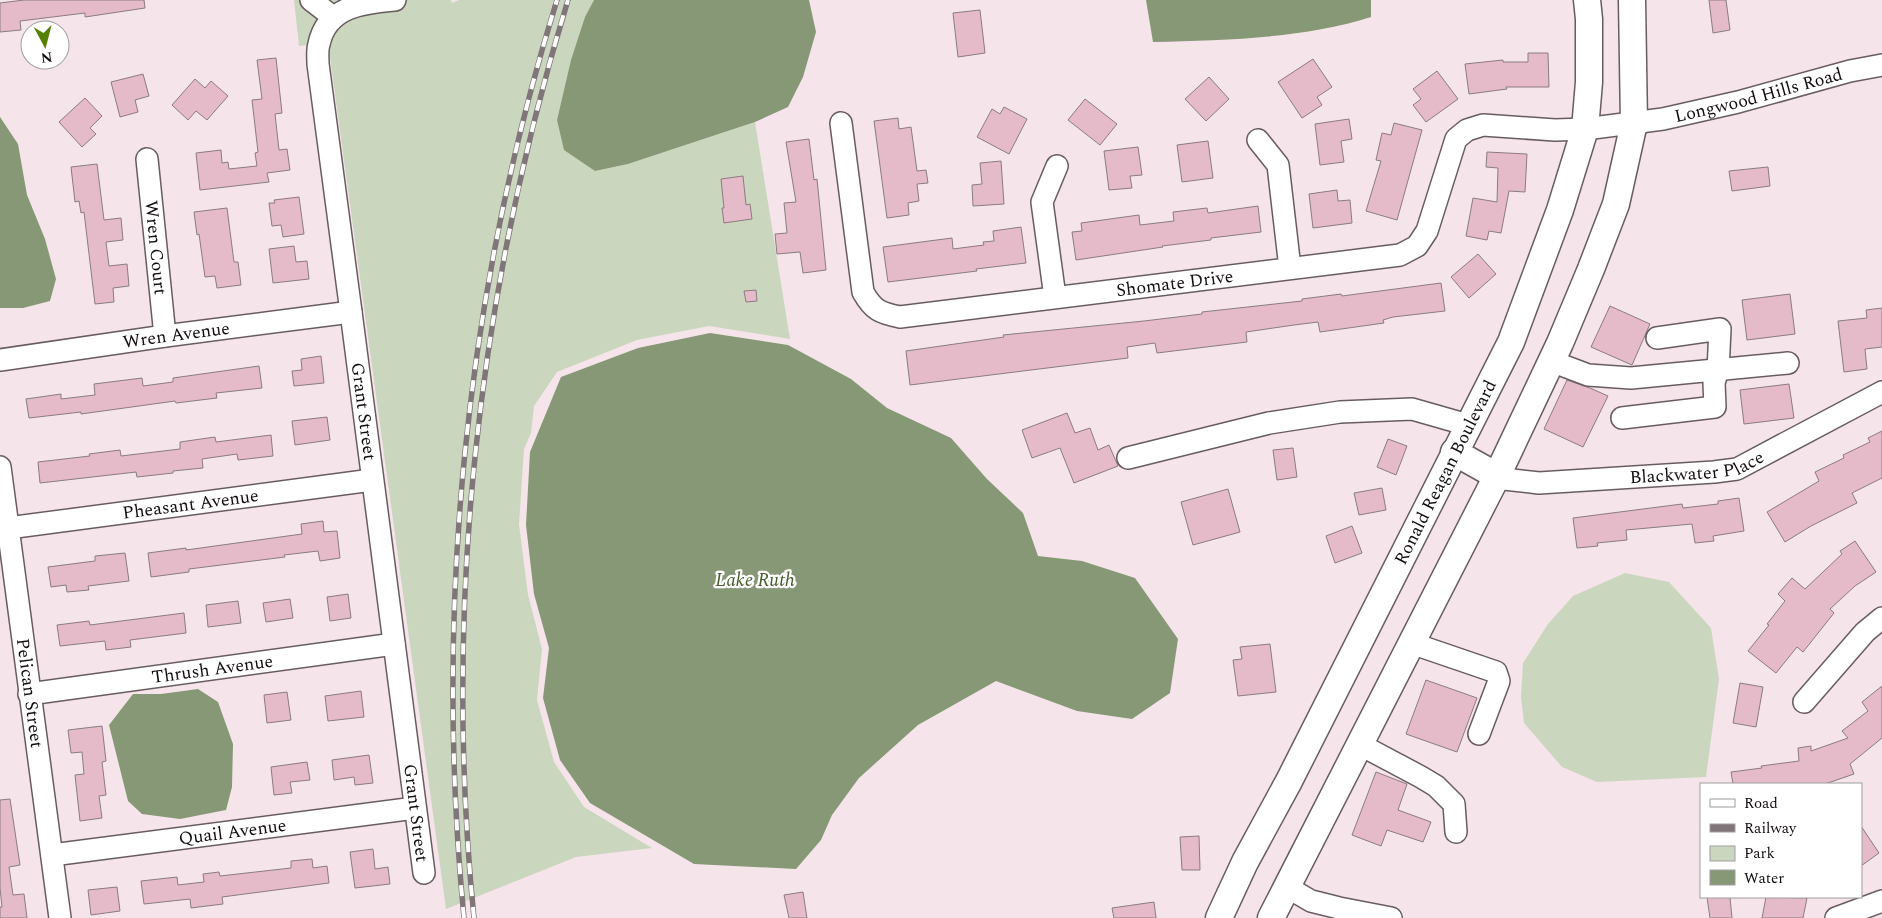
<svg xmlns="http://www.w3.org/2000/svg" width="1882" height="918" viewBox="0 0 1882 918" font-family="Spectral,serif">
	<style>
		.green { fill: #cbd6bf }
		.water { fill: #879876 }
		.building { fill: #e5bac9; stroke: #8a7c81 }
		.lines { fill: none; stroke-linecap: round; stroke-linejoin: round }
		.minor-casing { stroke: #695c60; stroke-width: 24 }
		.major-casing { stroke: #695c60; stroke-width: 29 }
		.minor { stroke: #fff; stroke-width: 21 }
		.major { stroke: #fff; stroke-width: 26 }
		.rail-casing { stroke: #807679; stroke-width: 5.5 }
		.rail { stroke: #fff; stroke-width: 4; stroke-dasharray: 11; stroke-linecap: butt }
		.labels { text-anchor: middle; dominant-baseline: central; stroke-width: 4.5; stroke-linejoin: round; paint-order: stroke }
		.street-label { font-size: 18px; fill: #110c0e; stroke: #fff }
		.water-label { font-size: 19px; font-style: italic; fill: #465d29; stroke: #fff }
	</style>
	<rect width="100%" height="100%" fill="#f5e5ea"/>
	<g class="green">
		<path d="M294 0H451L452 3 459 0H594C575 39 567 79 557 120L595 171 628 164 755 122 790 339 709 326 637 340 557 372 534 406 531 433 524 449 519 524 528 595 542 649 537 700 554 762 584 807 652 848 576 857 446 909 328 43 299 46Z"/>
		<path d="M1625 573 1669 582 1711 628 1719 679 1706 777 1597 782 1562 767 1524 723 1521 697 1523 663 1548 624 1573 596Z"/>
	</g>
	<g class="water">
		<path d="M594 0H809L816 32 803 77 788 107 755 122 628 164 595 171 564 150 557 120 571 60 585 17Z"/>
		<path d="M1146 0H1371V17C1301 39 1226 40 1153 42Z"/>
		<path d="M0 117 18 144 27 195 45 239 56 279 50 301 23 308H0Z"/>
		<path d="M710 333 788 345 851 379 887 408 951 438 987 479 1023 513 1038 556 1082 561 1135 578 1178 639 1170 693 1132 719 1077 711 996 681 918 725 859 778 832 815 821 840 796 869 694 864 590 803 560 760 543 698 549 648 534 594 526 525 530 452 561 377 638 348Z"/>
		<path d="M198 689 218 702 233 744 232 787 226 810 180 819 142 814 128 801 109 725 133 694H161Z"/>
	</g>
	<g class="building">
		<path d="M24 0H144L145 8 85 17V13L20 21 21 30 0 32V3Z"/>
		<path d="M1709 0H1726L1730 30 1713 33Z"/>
		<path d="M980 10 985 53 958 57 953 13Z"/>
		<path d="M1528 53H1548L1549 87H1506L1507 89 1469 94 1465 64 1503 60V62H1528Z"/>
		<path d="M276 58 282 113 275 114 279 150 287 149 290 170 267 173 269 182 200 190 196 153 221 150 222 163 228 162 229 169 257 166 255 153 258 152 252 100 262 99 257 60Z"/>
		<path d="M1313 59 1332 87 1317 97 1322 105 1302 118 1278 82Z"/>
		<path d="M1437 71 1458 99 1426 122 1413 105 1421 99 1413 89Z"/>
		<path d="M143 74 149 96 135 100 138 112 120 117 111 82Z"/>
		<path d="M1209 77 1229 99 1206 121 1185 99Z"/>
		<path d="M195 79 205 88 211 81 228 96 207 120 196 111 188 120 172 105Z"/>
		<path d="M85 98 102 116 90 128 96 134 82 147 59 122Z"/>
		<path d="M1085 99 1117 124 1100 145 1068 120Z"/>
		<path d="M1004 107 1027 119 1009 154 977 137 992 109 1000 114Z"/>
		<path d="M898 118 899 129 911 127 917 171 926 170 928 183 917 184 919 201 908 203 909 215 887 218 874 121Z"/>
		<path d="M1349 119 1352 139 1341 141 1344 162 1320 165 1315 124Z"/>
		<path d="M1394 123 1422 130 1397 220 1366 211 1381 161 1376 160 1382 133 1391 135Z"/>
		<path d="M809 139 814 180 817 179 826 270 803 273 800 252 777 254 775 234 787 233 784 203 796 202 786 142Z"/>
		<path d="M1208 141 1213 178 1182 182 1177 145Z"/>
		<path d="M1138 147 1142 175 1130 176 1132 188 1109 190 1104 151Z"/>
		<path d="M1487 152 1527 154 1525 192 1509 191 1501 233 1489 231 1487 240 1466 236 1473 198 1497 202 1498 168 1486 167Z"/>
		<path d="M1001 161 1004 204 973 206 972 185 982 184 980 163Z"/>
		<path d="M97 164 104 220 121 218 123 240 106 242 109 266 127 264 129 286 113 288 114 302 95 304 84 212 81 213 79 201 75 202 71 167Z"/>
		<path d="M1768 167 1770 186 1732 191 1729 171Z"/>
		<path d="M743 176 746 205 750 204 752 219 724 223 722 208H724L721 179Z"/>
		<path d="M1337 190 1338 201 1350 200 1352 223 1313 228 1309 194Z"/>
		<path d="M299 197 304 234 283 237 281 225 272 226 269 203H275L274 200Z"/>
		<path d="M1258 206 1261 232 1211 238V240L1162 246 1163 247 1076 260 1072 232 1082 231 1081 223 1139 215 1140 225 1174 221 1173 212 1207 208 1208 213Z"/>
		<path d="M227 208 234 262H238L241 285 217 288 215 276 205 277 199 234 197 235 194 212Z"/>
		<path d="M1021 227 1026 263 976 269 977 271 888 282 883 247 952 238 953 249 984 245 983 242 994 241 993 231Z"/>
		<path d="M294 246 296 262 307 261 309 279 273 283 269 249Z"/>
		<path d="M1478 254 1496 274 1469 298 1451 277Z"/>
		<path d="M1441 283 1445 311 1393 317 1383 320 1384 323 1320 332 1318 322 1294 325 1246 332 1247 342 1157 353 1155 343 1127 347 1128 358 910 385 906 351 1004 337 1003 335 1144 321 1202 314V312L1302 301V299L1341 294 1342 296Z"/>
		<path d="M756 290 757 301 746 302 744 291Z"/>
		<path d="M1790 294 1795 334 1747 340 1742 300Z"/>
		<path d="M1610 306 1650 324 1632 365 1591 347Z"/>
		<path d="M1882 308V347L1865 349 1867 369 1844 372 1838 321 1867 318 1866 310Z"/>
		<path d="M321 356 324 383 294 386 292 371 302 370 301 359Z"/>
		<path d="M259 366 262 388 216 393 217 398 176 403 175 401 81 414V412L29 418 26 399 61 394V399L95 395 94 384 142 378 143 386 173 382V378Z"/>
		<path d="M1567 380 1590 388 1608 396 1583 447 1544 429Z"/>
		<path d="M1789 384 1794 418 1744 424 1740 390Z"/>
		<path d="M1067 413 1075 433 1090 428 1098 450 1109 445 1118 466 1074 483 1060 448 1032 458 1022 430Z"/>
		<path d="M327 417 330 440 295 445 292 421Z"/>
		<path d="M1882 431V478L1852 493 1857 503 1811 526 1785 542 1767 512 1819 481 1815 472 1844 458 1843 455 1870 442 1868 438Z"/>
		<path d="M271 435 273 456 238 460 237 454 202 459 203 468 173 471V473L137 477 136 472 40 483 38 462 90 456 89 454 120 450 121 456 180 449V442L215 437 216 442Z"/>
		<path d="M1388 439 1407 446 1396 475 1377 467Z"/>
		<path d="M1293 448 1297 477 1277 480 1273 450Z"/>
		<path d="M1382 488 1386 510 1359 515 1354 493Z"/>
		<path d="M1228 489 1240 532 1193 545 1181 502Z"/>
		<path d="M1739 498 1744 531 1713 536 1714 541 1695 543 1692 524 1626 530 1627 540 1597 543 1598 546 1577 548 1573 518 1682 504 1683 508 1718 504V501Z"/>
		<path d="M323 521 324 532 337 531 340 558 320 561 318 551 284 555 285 557 189 569V572L151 577 148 553 186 548V550L302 534 301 524Z"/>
		<path d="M1352 526 1362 553 1335 563 1326 536Z"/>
		<path d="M1855 541 1876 572 1855 586 1830 609 1834 613 1803 652 1797 647 1776 673 1748 651 1769 625 1767 624 1785 601 1778 594 1792 578 1805 589 1842 554 1840 551Z"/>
		<path d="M125 553 129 581 88 586 89 590 67 592 66 585 51 587 48 567 95 561V556Z"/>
		<path d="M348 594 351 618 330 621 327 597Z"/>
		<path d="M290 599 293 618 266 622 263 603Z"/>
		<path d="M238 601 241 623 208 627 206 605Z"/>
		<path d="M184 613 186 633 130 640 131 647 106 650 105 641 60 646 57 625 89 621 90 625Z"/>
		<path d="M1270 644 1276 692 1238 696 1233 660 1242 659 1240 647Z"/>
		<path d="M1426 680 1477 698 1457 752 1406 734Z"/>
		<path d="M1740 683 1763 687 1756 727 1733 723Z"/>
		<path d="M1882 686V738L1850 764 1854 774 1825 784H1733L1731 772 1762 768 1761 766 1799 761 1798 748 1811 746V751L1848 738 1842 731 1868 711 1862 702Z"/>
		<path d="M361 691 364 717 328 721 325 696Z"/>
		<path d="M287 692 291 720 267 723 264 695Z"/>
		<path d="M102 726 106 761 102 762 106 795 99 796 102 818 80 821 75 775 84 774 82 752 71 753 68 730Z"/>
		<path d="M369 755 373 783 355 785 354 777 334 780 332 760Z"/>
		<path d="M307 762 310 780 290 782 292 793 274 795 271 767Z"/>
		<path d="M1376 772 1407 784 1398 810 1431 822 1423 842 1387 830 1381 846 1352 835Z"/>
		<path d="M10 799 20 865 9 867 13 895 24 894 27 918H0V907H2L0 888V800Z"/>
		<path d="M1861 826 1879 853 1861 866Z"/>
		<path d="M1199 836 1200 870H1182L1180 837Z"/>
		<path d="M373 849 375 869 388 867 390 884 355 888 350 852Z"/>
		<path d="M312 859 313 868 327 866 329 883 222 897 223 904 191 908 190 899 144 904 141 881 177 877 178 885 204 882 203 874 219 872 220 876 291 868V861Z"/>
		<path d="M117 887 120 911 91 915 88 890Z"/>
		<path d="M803 892 807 918H789L784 895Z"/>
		<path d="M1707 897H1730L1732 918H1710Z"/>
		<path d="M1766 897 1807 898 1803 918H1762Z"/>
		<path d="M1154 902 1156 918H1114L1112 908Z"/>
	</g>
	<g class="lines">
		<g class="minor-casing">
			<g id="minor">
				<path d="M311 0 333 17"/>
				<path id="s1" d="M395 0C363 3 327 6 319 44 317 50 318 57 318 64L351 312 424 873"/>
				<path id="s2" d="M841 123 863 292C873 310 880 313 900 317L1400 255 1417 246 1427 231 1456 139 1467 130 1483 125 1555 130 1585 129 1663 119 1738 102 1850 71 1882 65"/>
				<path d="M1258 140 1278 165 1290 268"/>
				<path id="s3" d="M147 159 165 336"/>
				<path d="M1055 297 1042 202 1057 166"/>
				<path id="s4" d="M0 360 165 336 351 312"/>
				<path d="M1551 361 1588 375 1631 378 1788 363"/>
				<path d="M1622 418 1715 407 1714 383 1718 370 1720 329 1657 338"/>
				<path d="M1128 458 1269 423 1340 412 1412 409 1468 425"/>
				<path id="s5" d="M0 467 60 918"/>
				<path id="s6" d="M1497 476 1504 479 1539 483 1714 472 1737 469 1882 392"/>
				<path id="s7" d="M8 528 372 480"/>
				<path d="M1411 643 1496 672 1499 681 1479 734"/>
				<path id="s8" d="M29 694 394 644"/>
				<path d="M1804 702 1865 632 1882 618"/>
				<path d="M1359 744 1421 777 1436 786 1454 804 1456 832"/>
				<path id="s9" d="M52 855 415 808"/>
				<path d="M1287 887 1311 901 1339 908 1391 918"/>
				<path d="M1836 918 1882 901"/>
			</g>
		</g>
		<g class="major-casing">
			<g id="major">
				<path d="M1454 452 1497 476"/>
				<path id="s10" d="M1219 918 1245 862 1289 781 1511 342 1560 210 1585 129 1589 82V19L1587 0"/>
				<path d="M1271 918 1497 476 1560 343 1591 269 1616 204 1634 123 1632 0"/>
			</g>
		</g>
		<use href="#minor" class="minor"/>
		<use href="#major" class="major"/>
		<g class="rail-casing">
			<g id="rail">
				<path d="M464 918C434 610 465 296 557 0"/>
				<path d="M474 918C443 609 477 297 568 0"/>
			</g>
		</g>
		<use href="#rail" class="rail"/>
	</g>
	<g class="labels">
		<g class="street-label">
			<text stroke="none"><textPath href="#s2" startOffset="1165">Longwood Hills Road</textPath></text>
			<text stroke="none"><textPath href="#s3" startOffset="89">Wren Court</textPath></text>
			<text stroke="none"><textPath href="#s2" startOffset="494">Shomate Drive</textPath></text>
			<text stroke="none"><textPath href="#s4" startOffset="178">Wren Avenue</textPath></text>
			<text stroke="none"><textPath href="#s1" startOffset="466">Grant Street</textPath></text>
			<text stroke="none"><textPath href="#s6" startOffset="202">Blackwater Place</textPath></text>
			<text stroke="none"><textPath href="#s10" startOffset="500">Ronald Reagan Boulevard</textPath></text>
			<text stroke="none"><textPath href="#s7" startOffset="184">Pheasant Avenue</textPath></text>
			<text stroke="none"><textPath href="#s8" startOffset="185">Thrush Avenue</textPath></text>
			<text stroke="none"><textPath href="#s5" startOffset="228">Pelican Street</textPath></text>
			<text stroke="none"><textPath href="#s1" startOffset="871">Grant Street</textPath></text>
			<text stroke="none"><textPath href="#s9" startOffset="182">Quail Avenue</textPath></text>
		</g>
		<g class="water-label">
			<text x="755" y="580">Lake Ruth</text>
		</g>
	</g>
	<rect x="1700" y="783" width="162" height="115" fill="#ffffff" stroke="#a09e9f"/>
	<rect x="1710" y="799" width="25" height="8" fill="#ffffff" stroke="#a09e9f"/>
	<text x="1744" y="808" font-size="15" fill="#110c0e">Road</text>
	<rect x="1710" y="824" width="25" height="8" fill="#807679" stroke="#a09e9f"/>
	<text x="1744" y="833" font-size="15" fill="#110c0e">Railway</text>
	<rect x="1710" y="846" width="25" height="15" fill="#cbd6bf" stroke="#a09e9f"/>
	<text x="1744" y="858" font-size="15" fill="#110c0e">Park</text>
	<rect x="1710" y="870" width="25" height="15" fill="#879876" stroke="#a09e9f"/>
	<text x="1744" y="883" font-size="15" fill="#110c0e">Water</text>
	<g transform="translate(45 45) rotate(173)"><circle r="24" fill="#ffffff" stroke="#a09e9f"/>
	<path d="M0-4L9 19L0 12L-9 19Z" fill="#557f00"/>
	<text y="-8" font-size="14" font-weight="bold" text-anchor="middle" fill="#110c0e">N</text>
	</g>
</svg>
